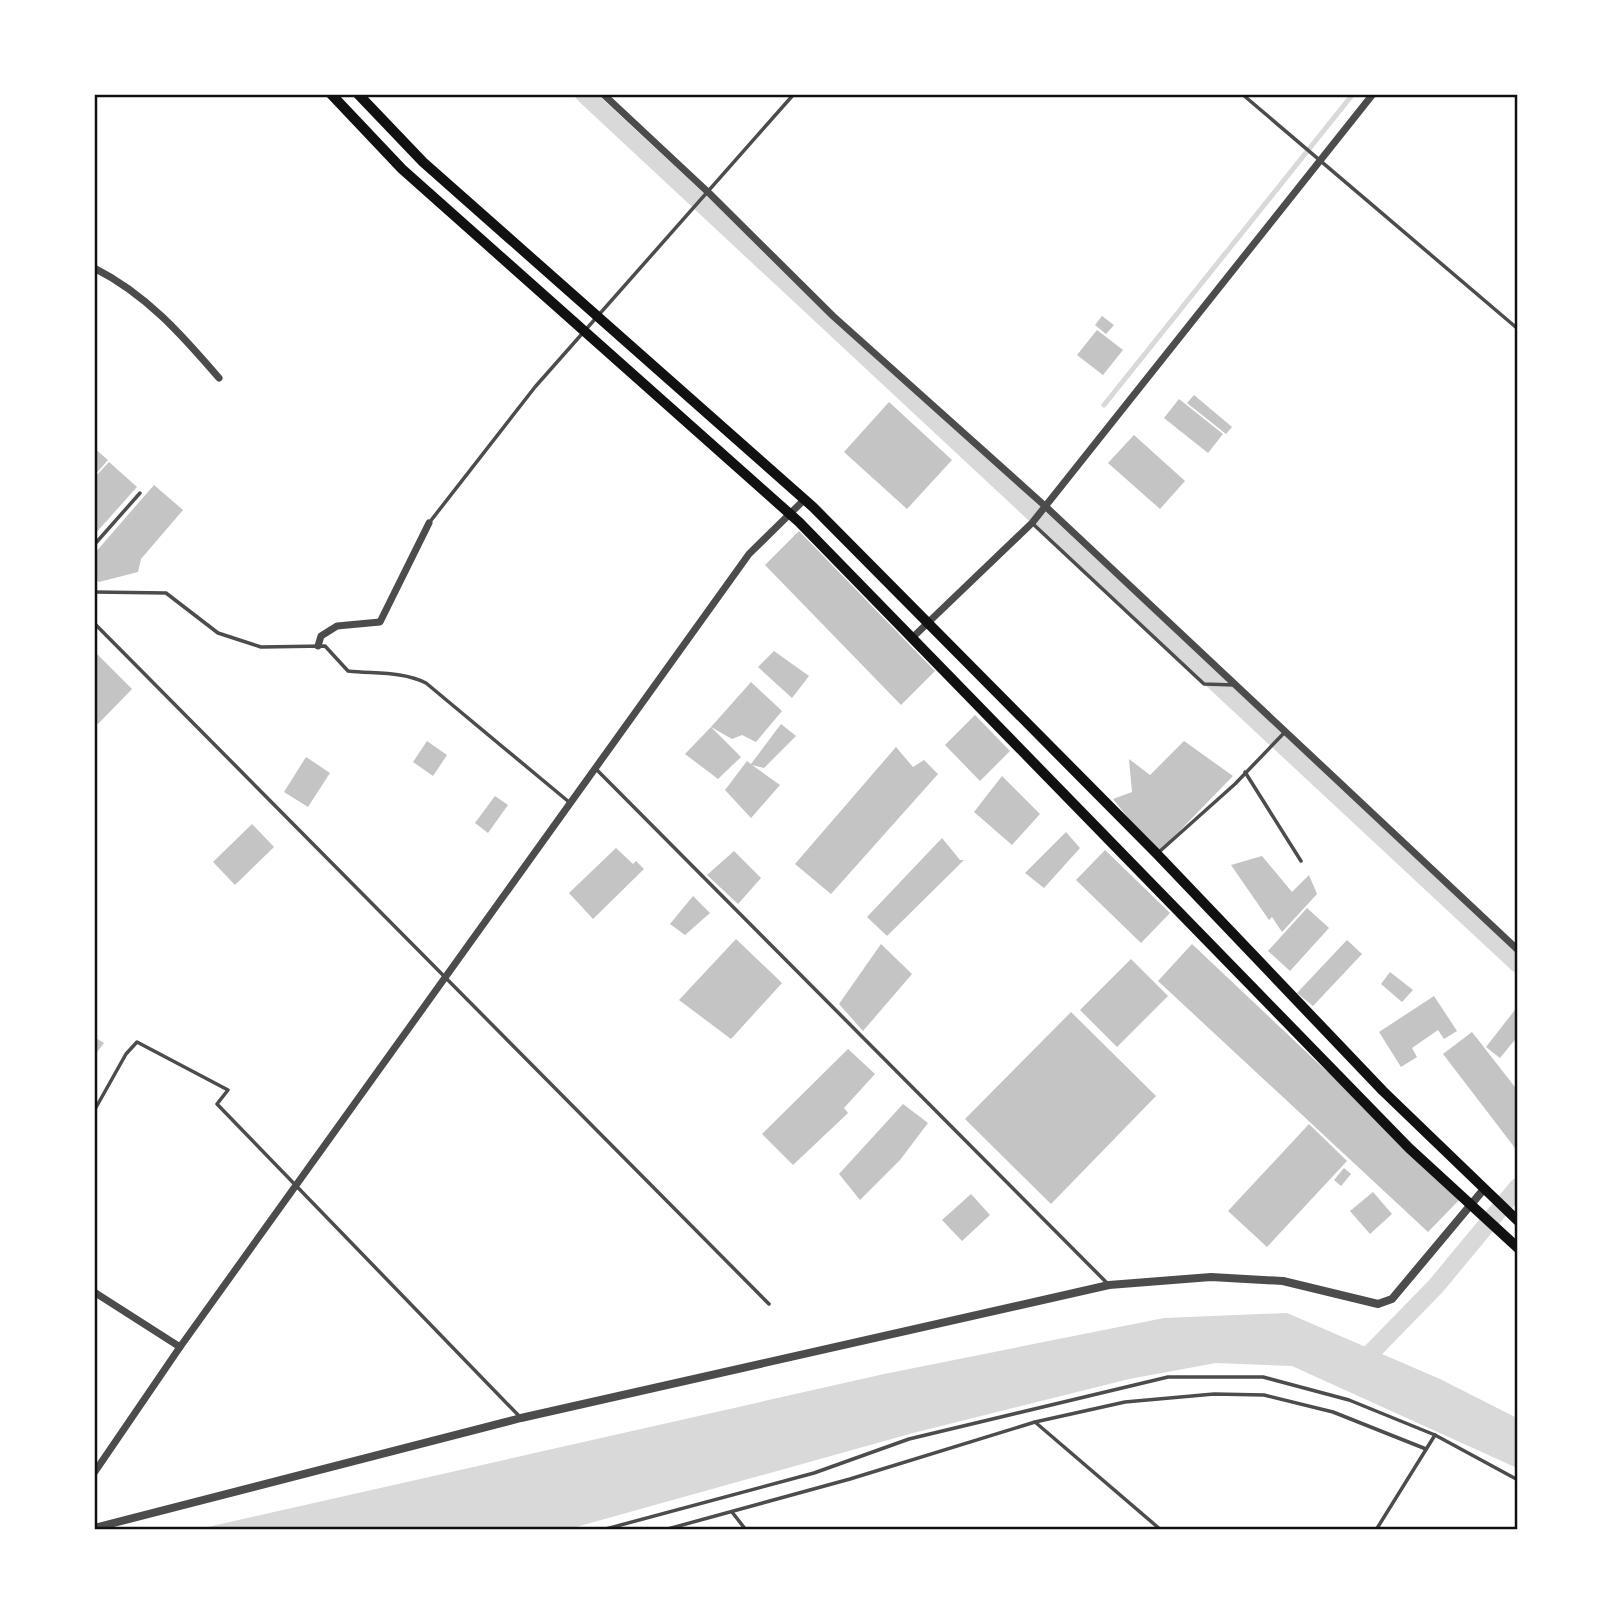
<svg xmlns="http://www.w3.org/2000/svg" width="1612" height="1624" viewBox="0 0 1612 1624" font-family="'Open Sans',sans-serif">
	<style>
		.water { fill: #d9d9d9 }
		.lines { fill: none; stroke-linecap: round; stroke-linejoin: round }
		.stream { stroke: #d9d9d9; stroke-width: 5 }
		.canal { stroke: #d9d9d9; stroke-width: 18 }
		.building { fill: #c4c4c4 }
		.service { stroke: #4c4c4c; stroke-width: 3.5 }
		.minor { stroke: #4c4c4c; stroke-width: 7 }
		.tertiary { stroke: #4c4c4c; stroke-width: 8 }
		.primary { stroke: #111; stroke-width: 10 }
		.neatline { fill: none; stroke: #111; stroke-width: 2.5 }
	</style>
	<rect width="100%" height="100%" fill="#fff"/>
	<path class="water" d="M1287 1313 1440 1379 1517 1418V1468L1292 1366 1216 1363 1129 1379 913 1433 569 1529H199L884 1374 1164 1318Z"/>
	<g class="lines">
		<path class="stream" d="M1104 405 1353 94"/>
		<g class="canal">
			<path d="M584 94 1518 964"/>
			<path d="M1357 1367 1436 1286 1518 1187"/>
		</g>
	</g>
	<g class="building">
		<path d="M1102 316 1114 325 1106 334 1095 325Z"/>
		<path d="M1097 330 1123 350 1103 375 1077 355Z"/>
		<path d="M1194 395 1232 427 1226 434 1187 403Z"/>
		<path d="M1179 399 1223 434 1208 453 1164 418Z"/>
		<path d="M889 402 952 460 907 509 844 452Z"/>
		<path d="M1134 435 1185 481 1160 509 1108 463Z"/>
		<path d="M94 448 108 460 94 476Z"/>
		<path d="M109 462 137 487 94 535V478Z"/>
		<path d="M154 485 183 510 141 559 138 572 99 582 94 578V554Z"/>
		<path d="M799 531 935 671 901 705 765 565Z"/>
		<path d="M94 651 132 689 98 724 94 720Z"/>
		<path d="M774 651 809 676 792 698 758 667Z"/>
		<path d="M751 682 782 711 756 742 742 735 732 739 711 727Z"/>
		<path d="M975 715 1010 751 980 781 945 745Z"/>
		<path d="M781 724 796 736 764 768 752 765 780 785 751 818 725 790 747 761 751 764Z"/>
		<path d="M711 727 741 757 718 779 685 754Z"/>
		<path d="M427 741 447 755 433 776 413 762Z"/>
		<path d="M1184 741 1233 776 1157 854 1113 799 1132 792 1129 759 1150 775Z"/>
		<path d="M896 747 913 767 924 760 938 774 831 894 795 864Z"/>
		<path d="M306 757 330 773 308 807 284 792Z"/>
		<path d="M1002 776 1040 814 1012 845 974 812Z"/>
		<path d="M495 796 508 805 488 833 475 823Z"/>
		<path d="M252 824 274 847 235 885 213 862Z"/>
		<path d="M1066 832 1080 848 1044 888 1025 873Z"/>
		<path d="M942 838 960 860H964L887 936 867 917Z"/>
		<path d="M616 848 633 864 636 861 644 869 593 919 569 893Z"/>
		<path d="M1105 850 1170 913 1141 943 1076 880Z"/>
		<path d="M734 851 761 878 738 904 707 875Z"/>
		<path d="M1262 856 1292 892 1309 875 1317 894 1282 932 1272 917 1269 920 1231 865Z"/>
		<path d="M693 896 710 913 685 935 670 924Z"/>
		<path d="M1307 908 1329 928 1290 971 1268 951Z"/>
		<path d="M736 939 782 983 731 1039 679 1000Z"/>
		<path d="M1347 940 1362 954 1313 1006 1297 993Z"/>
		<path d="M881 944 912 974 863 1031 839 1004Z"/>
		<path d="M1192 944 1461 1198 1428 1232 1158 981Z"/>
		<path d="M1131 959 1168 996 1117 1047 1080 1010Z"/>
		<path d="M1390 972 1413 990 1402 1002 1381 984Z"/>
		<path d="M1434 996 1457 1031 1444 1039 1438 1030 1412 1048 1417 1057 1401 1067 1379 1032Z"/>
		<path d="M1518 1006V1036L1500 1058 1486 1047Z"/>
		<path d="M1071 1012 1156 1096 1051 1204 965 1119Z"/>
		<path d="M1472 1032 1518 1091 1515 1148 1443 1054Z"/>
		<path d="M94 1037 104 1043 94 1056Z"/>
		<path d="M848 1049 875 1074 844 1108 848 1113 793 1165 762 1134Z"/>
		<path d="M903 1104 928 1123 900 1160 860 1200 839 1174Z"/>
		<path d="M1309 1124 1347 1161 1267 1247 1228 1211Z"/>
		<path d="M1344 1168 1351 1174 1341 1186 1334 1180Z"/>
		<path d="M1373 1192 1392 1214 1370 1234 1350 1211Z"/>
		<path d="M971 1194 990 1215 962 1241 942 1220Z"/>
	</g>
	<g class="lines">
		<g class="service">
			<path d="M1242 94 1518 329"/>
			<path d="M429 523 535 387 794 94"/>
			<path d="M1032 523 1204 684 1234 685"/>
			<path d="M94 545 140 493"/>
			<path d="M94 592 166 593 218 633 261 647 325 646 348 671C374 674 403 671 426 683L569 802"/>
			<path d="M94 623 769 1304"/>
			<path d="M595 768 1107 1283"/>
			<path d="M1245 772 1301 861"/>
			<path d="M1159 852 1235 784 1285 732"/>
			<path d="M94 1111 126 1054 137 1042 228 1090 217 1104 520 1417"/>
			<path d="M1035 1422 1161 1530"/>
			<path d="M732 1512 746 1530"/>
			<path d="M602 1530 814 1473 909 1439 1168 1377H1263L1349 1400 1435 1435 1518 1480"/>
			<path d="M664 1530 850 1479 1035 1422 1125 1402 1214 1394 1264 1395 1333 1412 1426 1449"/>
			<path d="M1376 1530 1435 1435"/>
		</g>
		<g class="minor">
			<path d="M603 94 710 194 833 316 1045 506 1518 950"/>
			<path d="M94 268C146 294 182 335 219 378"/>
			<path d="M912 638 1032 523 1373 94"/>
			<path d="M318 646 321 636 337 626 380 622 429 523"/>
			<path d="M94 1292 180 1347"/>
			<path d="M94 1473 180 1347 749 554 805 499"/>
		</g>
		<path class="tertiary" d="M94 1528 521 1418 1109 1285 1211 1277 1283 1281 1378 1304 1392 1299 1484 1189"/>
		<g class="primary">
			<path d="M331 94 402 169 799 522 1409 1148 1518 1248"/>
			<path d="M358 94 423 162 813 507 1157 854 1383 1091 1518 1221"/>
		</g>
	</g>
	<rect width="1612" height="1624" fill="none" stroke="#ffffff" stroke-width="192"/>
	<rect x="96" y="96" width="1420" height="1432" class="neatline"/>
</svg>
